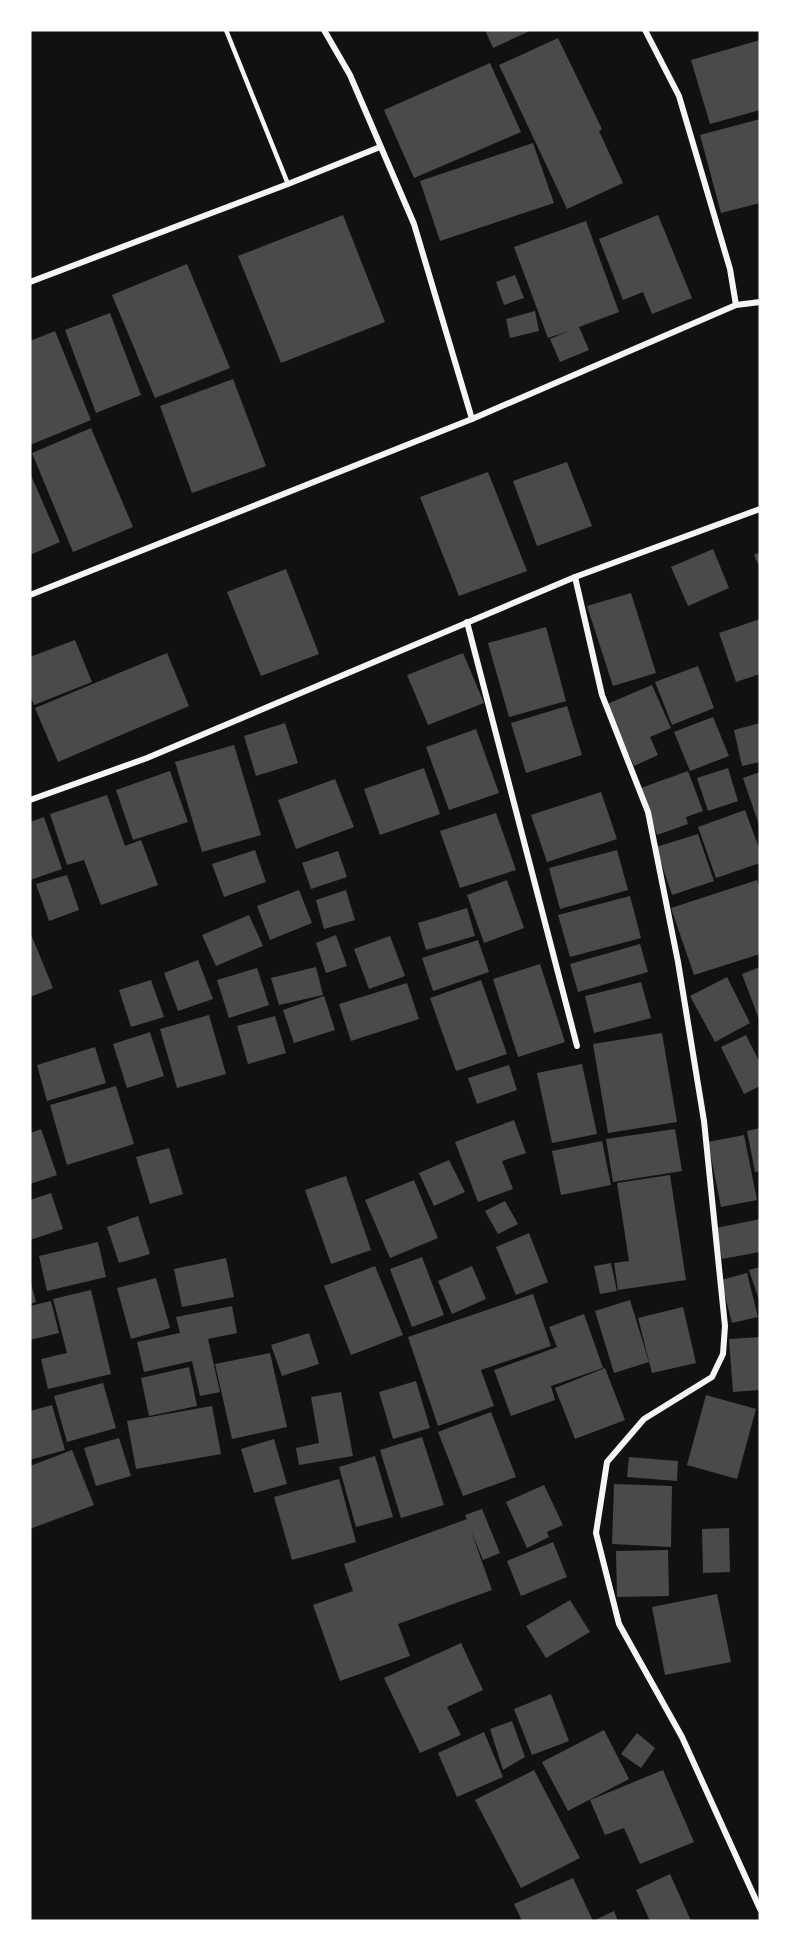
<svg xmlns="http://www.w3.org/2000/svg" width="790" height="1951" viewBox="0 0 790 1951" font-family="Rubik,sans-serif">
	<style>
		.building { fill: #4a4a4a }
		.lines { fill: none; stroke-linecap: round; stroke-linejoin: round }
		.service { stroke: #f5f5f5; stroke-width: 4.5 }
		.minor { stroke: #f5f5f5; stroke-width: 6 }
	</style>
	<rect width="100%" height="100%" fill="#111"/>
	<g class="building">
		<path d="M485 30H532L493 48Z"/>
		<path d="M558 38 602 129 599 131 623 183 567 209 499 65Z"/>
		<path d="M760 40V110L710 124 691 60Z"/>
		<path d="M490 63 521 132 414 178 384 110Z"/>
		<path d="M760 119V203L721 213 700 135Z"/>
		<path d="M533 143 554 203 440 241 420 181Z"/>
		<path d="M343 215 385 322 281 363 238 256Z"/>
		<path d="M658 215 692 298 652 314 643 292 623 300 599 239Z"/>
		<path d="M586 221 619 312 579 327 589 350 560 362 550 339 569 331 548 338 514 247Z"/>
		<path d="M187 264 230 368 155 398 112 295Z"/>
		<path d="M515 275 524 298 504 305 496 282Z"/>
		<path d="M535 311 539 331 510 338 506 319Z"/>
		<path d="M110 313 141 395 96 413 65 330Z"/>
		<path d="M55 331 91 420 30 445V341Z"/>
		<path d="M233 379 266 466 192 493 160 406Z"/>
		<path d="M91 428 133 527 73 552 32 453Z"/>
		<path d="M567 462 592 526 537 546 513 481Z"/>
		<path d="M488 472 527 571 459 596 420 497Z"/>
		<path d="M30 473 60 542 30 555Z"/>
		<path d="M713 549 729 588 688 606 671 567Z"/>
		<path d="M760 552V569L754 555Z"/>
		<path d="M286 569 319 654 261 676 227 592Z"/>
		<path d="M631 593 656 673 613 686 587 606Z"/>
		<path d="M760 619V674L736 682 719 633Z"/>
		<path d="M546 627 566 701 509 717 488 643Z"/>
		<path d="M75 640 92 682 34 705 30 695V657Z"/>
		<path d="M167 653 189 706 58 762 35 708Z"/>
		<path d="M463 653 484 703 428 725 407 675Z"/>
		<path d="M698 666 714 708 672 725 655 682Z"/>
		<path d="M652 685 671 728 650 737 658 755 634 766 607 704Z"/>
		<path d="M567 706 582 755 526 773 511 723Z"/>
		<path d="M713 717 729 756 690 771 674 732Z"/>
		<path d="M285 723 298 763 256 776 244 736Z"/>
		<path d="M760 723V762L742 766 734 730Z"/>
		<path d="M476 729 499 793 449 810 426 747Z"/>
		<path d="M234 745 261 835 202 852 175 762Z"/>
		<path d="M424 768 440 814 380 835 364 789Z"/>
		<path d="M728 768 738 801 708 811 697 778Z"/>
		<path d="M170 771 188 822 133 840 116 790Z"/>
		<path d="M688 771 703 811 686 817 688 824 657 835 641 788Z"/>
		<path d="M760 772V828L743 778Z"/>
		<path d="M335 779 354 827 296 849 278 800Z"/>
		<path d="M601 792 617 839 547 862 531 815Z"/>
		<path d="M107 795 125 846 141 840 158 885 101 905 84 860 67 865 50 814Z"/>
		<path d="M745 810 760 851V863L716 878 698 827Z"/>
		<path d="M496 813 516 870 460 888 440 831Z"/>
		<path d="M44 817 62 869 30 880V822Z"/>
		<path d="M698 834 714 881 672 895 656 847Z"/>
		<path d="M255 850 266 882 224 897 212 864Z"/>
		<path d="M617 850 628 890 560 909 549 868Z"/>
		<path d="M338 851 347 877 311 889 302 863Z"/>
		<path d="M67 875 79 910 49 921 36 884Z"/>
		<path d="M507 880 524 928 484 943 467 895Z"/>
		<path d="M757 880 760 889V954L694 975 671 908Z"/>
		<path d="M299 890 312 923 270 940 257 906Z"/>
		<path d="M346 890 355 920 324 929 316 900Z"/>
		<path d="M630 896 641 938 570 957 558 915Z"/>
		<path d="M467 908 475 936 426 950 418 923Z"/>
		<path d="M249 915 263 946 216 966 202 935Z"/>
		<path d="M30 932 53 988 30 997Z"/>
		<path d="M336 935 347 966 326 973 316 943Z"/>
		<path d="M390 936 405 976 369 989 354 949Z"/>
		<path d="M478 940 489 972 433 991 422 958Z"/>
		<path d="M640 944 648 972 578 992 570 964Z"/>
		<path d="M198 960 213 999 178 1011 164 973Z"/>
		<path d="M540 964 565 1042 518 1057 493 979Z"/>
		<path d="M316 967 323 995 279 1005 271 978Z"/>
		<path d="M760 967V1022L742 974Z"/>
		<path d="M257 968 269 1005 229 1018 217 980Z"/>
		<path d="M727 977 750 1023 715 1042 690 996Z"/>
		<path d="M151 980 164 1017 131 1027 119 990Z"/>
		<path d="M481 980 507 1054 456 1071 430 998Z"/>
		<path d="M641 982 651 1018 594 1033 585 996Z"/>
		<path d="M407 983 419 1019 351 1041 339 1004Z"/>
		<path d="M324 996 335 1030 294 1043 283 1010Z"/>
		<path d="M209 1015 226 1074 177 1088 160 1029Z"/>
		<path d="M275 1016 286 1053 248 1064 237 1026Z"/>
		<path d="M150 1032 164 1076 127 1088 113 1044Z"/>
		<path d="M662 1033 677 1122 608 1133 593 1044Z"/>
		<path d="M746 1035 760 1063V1086L744 1094 721 1047Z"/>
		<path d="M95 1047 106 1083 47 1101 37 1065Z"/>
		<path d="M582 1064 597 1134 552 1143 537 1073Z"/>
		<path d="M509 1065 517 1090 477 1104 468 1078Z"/>
		<path d="M116 1086 134 1144 67 1165 50 1105Z"/>
		<path d="M514 1120 526 1153 502 1161 513 1189 478 1202 455 1142Z"/>
		<path d="M760 1128V1171L755 1172 747 1131Z"/>
		<path d="M41 1129 57 1175 30 1184V1133Z"/>
		<path d="M675 1129 682 1171 613 1182 606 1139Z"/>
		<path d="M744 1135 757 1200 721 1207 708 1142Z"/>
		<path d="M602 1141 611 1185 561 1195 552 1151Z"/>
		<path d="M169 1148 183 1194 150 1204 136 1157Z"/>
		<path d="M449 1160 465 1192 434 1206 419 1173Z"/>
		<path d="M670 1175 686 1280 618 1290 614 1263 629 1261 617 1183Z"/>
		<path d="M346 1176 371 1250 331 1264 305 1190Z"/>
		<path d="M414 1180 438 1238 390 1258 365 1200Z"/>
		<path d="M51 1193 63 1229 30 1240V1200Z"/>
		<path d="M505 1201 518 1224 498 1234 485 1211Z"/>
		<path d="M138 1216 150 1254 119 1263 107 1227Z"/>
		<path d="M760 1219V1252L722 1259 716 1228Z"/>
		<path d="M529 1233 548 1282 516 1295 496 1247Z"/>
		<path d="M98 1242 106 1277 47 1291 39 1256Z"/>
		<path d="M422 1257 444 1315 412 1327 390 1269Z"/>
		<path d="M226 1258 234 1297 182 1307 174 1269Z"/>
		<path d="M611 1263 617 1291 600 1294 594 1266Z"/>
		<path d="M375 1266 403 1335 351 1355 324 1286Z"/>
		<path d="M472 1266 486 1299 452 1314 438 1281Z"/>
		<path d="M760 1267V1303L749 1270Z"/>
		<path d="M747 1273 758 1317 732 1323 721 1280Z"/>
		<path d="M156 1278 170 1328 131 1339 117 1288Z"/>
		<path d="M30 1280 36 1302 30 1304Z"/>
		<path d="M91 1290 111 1374 48 1389 41 1359 67 1353 53 1299Z"/>
		<path d="M533 1294 551 1346 481 1370 494 1406 438 1426 408 1337Z"/>
		<path d="M630 1300 649 1362 614 1373 595 1311Z"/>
		<path d="M51 1301 59 1333 30 1340V1306Z"/>
		<path d="M232 1306 237 1333 208 1339 220 1392 200 1396 192 1361 144 1372 137 1342 180 1333 176 1317Z"/>
		<path d="M683 1307 696 1363 652 1373 638 1318Z"/>
		<path d="M584 1314 603 1368 551 1386 555 1400 511 1416 494 1370 557 1347 549 1327Z"/>
		<path d="M309 1333 319 1364 282 1376 271 1345Z"/>
		<path d="M760 1337V1390L733 1392 729 1339Z"/>
		<path d="M270 1353 287 1427 232 1439 215 1364Z"/>
		<path d="M189 1367 197 1406 149 1416 141 1378Z"/>
		<path d="M605 1368 625 1420 575 1439 555 1388Z"/>
		<path d="M416 1381 430 1428 393 1439 379 1392Z"/>
		<path d="M103 1383 116 1428 67 1442 54 1396Z"/>
		<path d="M341 1392 353 1456 299 1465 296 1448 319 1443 311 1397Z"/>
		<path d="M706 1395 756 1409 737 1479 687 1465Z"/>
		<path d="M52 1405 65 1450 30 1460V1411Z"/>
		<path d="M212 1406 221 1454 136 1469 127 1421Z"/>
		<path d="M491 1412 516 1477 463 1496 438 1432Z"/>
		<path d="M422 1437 444 1505 401 1518 380 1450Z"/>
		<path d="M119 1438 131 1476 96 1486 84 1448Z"/>
		<path d="M274 1439 287 1484 254 1493 241 1449Z"/>
		<path d="M72 1450 94 1505 30 1529V1466Z"/>
		<path d="M375 1456 393 1517 356 1527 339 1467Z"/>
		<path d="M629 1457 678 1461 677 1481 627 1477Z"/>
		<path d="M339 1479 356 1542 292 1560 274 1497Z"/>
		<path d="M614 1484 672 1486 671 1547 612 1544Z"/>
		<path d="M544 1485 563 1525 547 1532 549 1537 527 1548 506 1502Z"/>
		<path d="M482 1509 500 1553 483 1560 471 1531 492 1590 398 1624 410 1656 340 1681 313 1605 353 1591 344 1564 467 1519 465 1515Z"/>
		<path d="M729 1528 730 1572 703 1573 702 1529Z"/>
		<path d="M553 1542 567 1577 521 1596 507 1561Z"/>
		<path d="M668 1550 669 1596 617 1597 616 1551Z"/>
		<path d="M717 1594 731 1662 665 1675 652 1607Z"/>
		<path d="M570 1600 590 1632 546 1658 526 1626Z"/>
		<path d="M461 1643 483 1690 447 1707 461 1735 420 1753 384 1678Z"/>
		<path d="M551 1694 569 1741 532 1755 514 1709Z"/>
		<path d="M512 1721 525 1757 503 1770 490 1729Z"/>
		<path d="M604 1730 629 1779 568 1811 542 1762Z"/>
		<path d="M484 1732 503 1777 457 1797 438 1753Z"/>
		<path d="M637 1733 655 1748 641 1768 621 1754Z"/>
		<path d="M534 1770 580 1858 521 1888 475 1800Z"/>
		<path d="M663 1770 694 1842 640 1864 624 1828 605 1835 590 1800Z"/>
		<path d="M670 1874 691 1921H650L636 1890Z"/>
		<path d="M573 1878 593 1921 614 1911 618 1921H522L514 1904Z"/>
	</g>
	<g class="lines">
		<path class="service" d="M226 30 288 184"/>
		<g class="minor">
			<path d="M324 30 350 75 414 224 472 419"/>
			<path d="M645 30 679 96 730 269 736 305"/>
			<path d="M30 282 288 184 380 147"/>
			<path d="M575 577 602 695 648 812 678 962 704 1121 725 1326 723 1354 712 1377 644 1419 607 1462 596 1533 619 1624 682 1737 760 1909"/>
			<path d="M30 595 472 419 736 305 760 302"/>
			<path d="M467 622 577 1046"/>
			<path d="M30 800 147 758 575 577 760 509"/>
		</g>
	</g>
	<rect width="790" height="1951" fill="none" stroke="#ffffff" stroke-width="63"/>
</svg>
